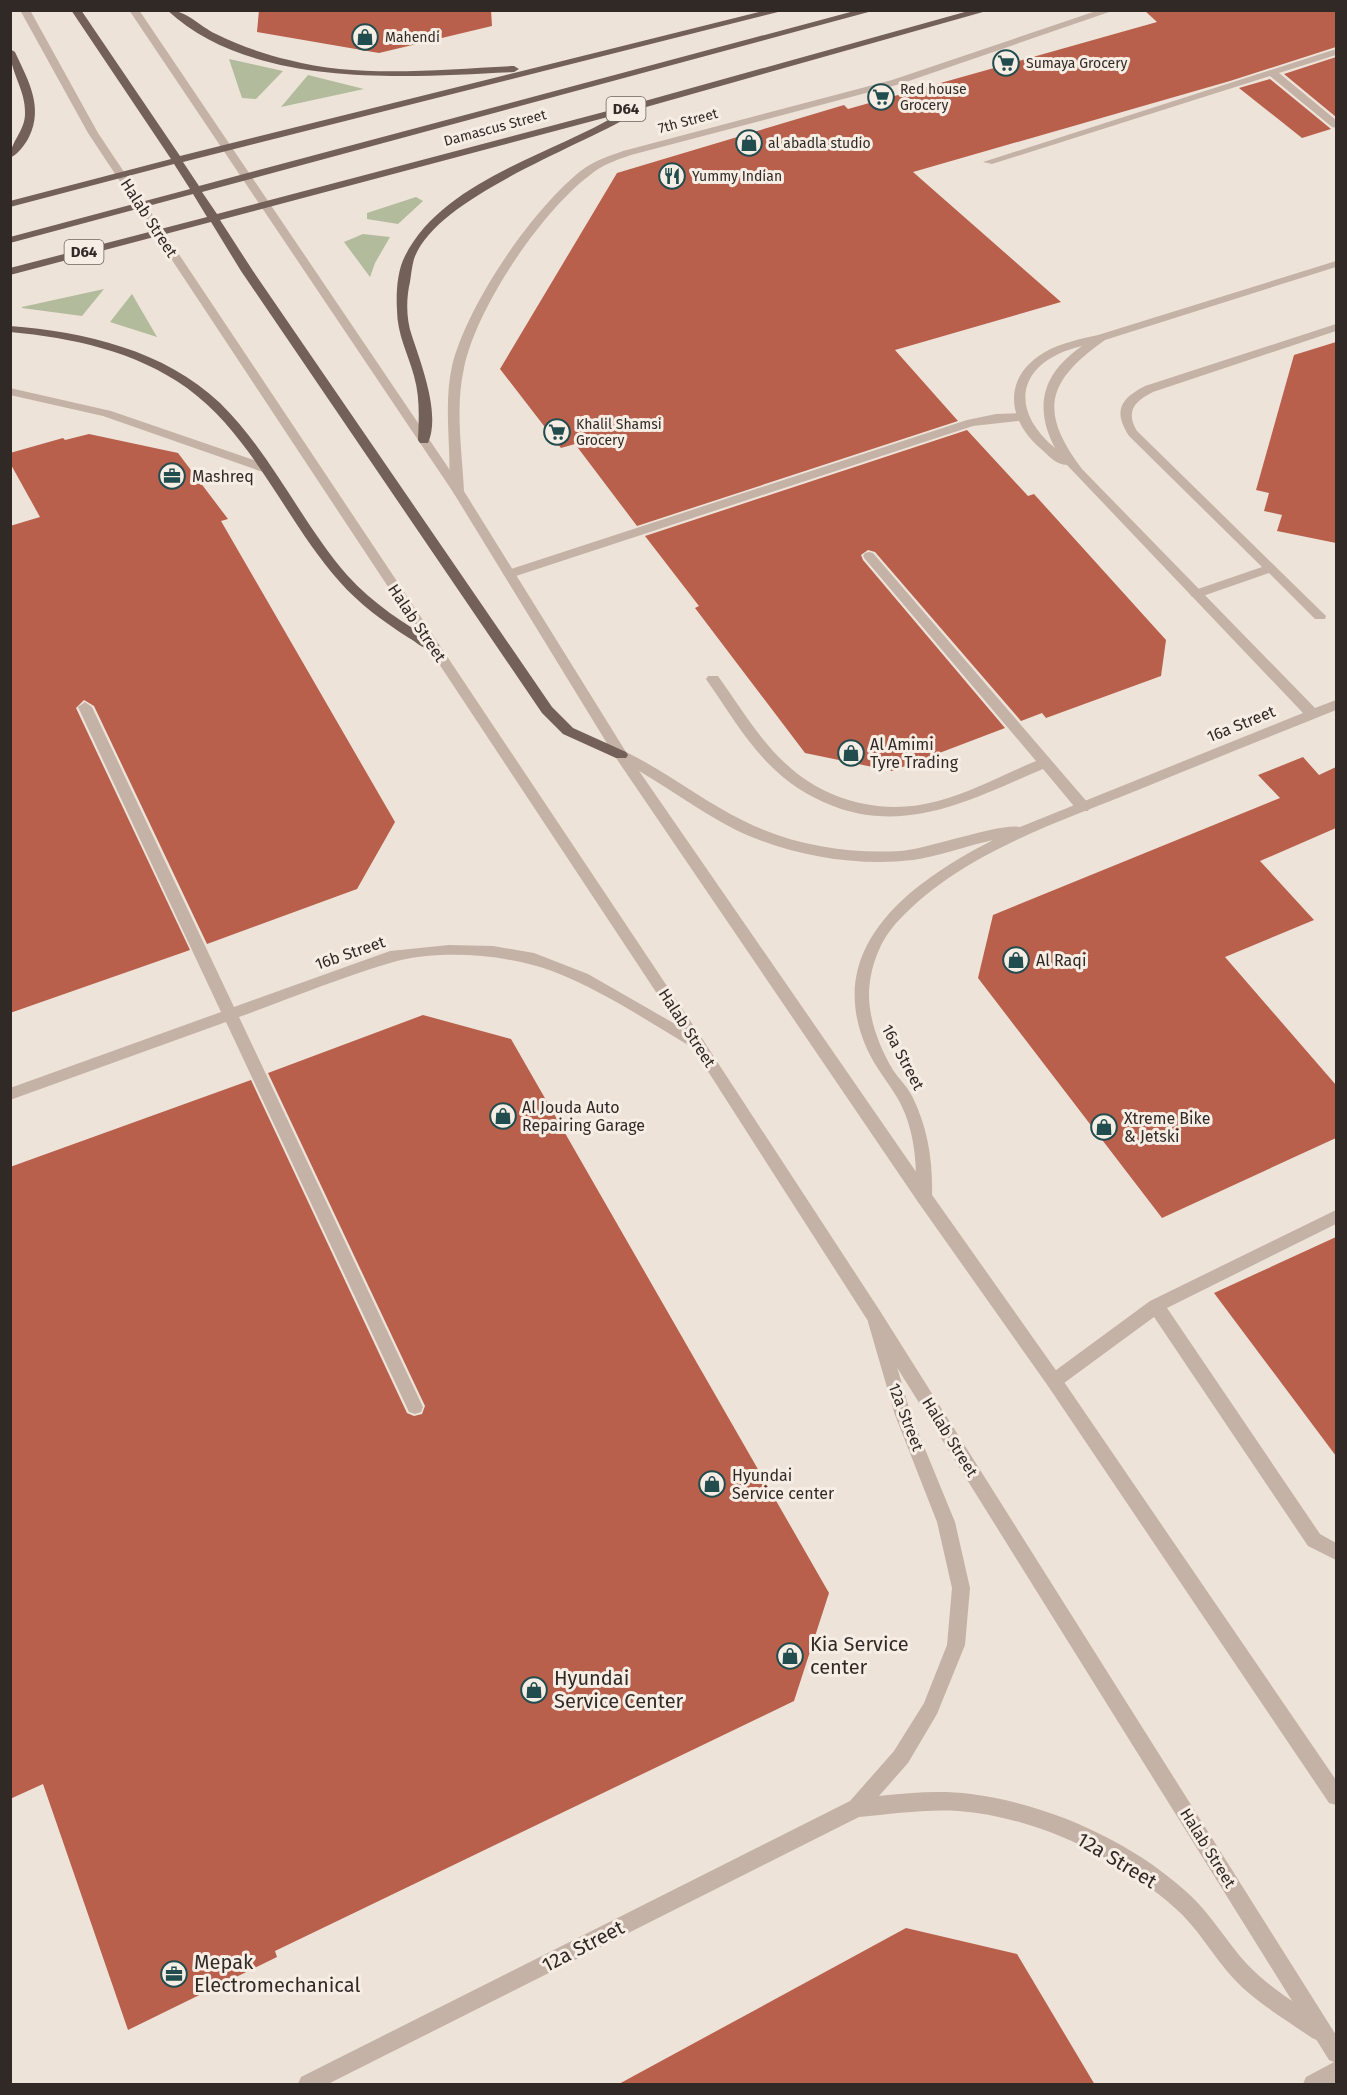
<svg xmlns="http://www.w3.org/2000/svg" width="1347" height="2095" viewBox="0 0 1347 2095" font-family="'Fira Sans',sans-serif">
	<style>
		.green { fill: #b2bb9b }
		.building { fill: #b8604c }
		.lines { fill: none; stroke-linecap: round; stroke-linejoin: round }
		.service { fill: #c4b2a6; fill-rule: evenodd }
		.minor { fill: #c4b2a6; fill-rule: evenodd }
		.tertiary { fill: #c4b2a6; fill-rule: evenodd }
		.primary { fill: #726059; fill-rule: evenodd }
		.labels { text-anchor: middle; dominant-baseline: central; stroke-width: 6; stroke-linejoin: round; paint-order: stroke }
		.far-poi-label { font-size: 14px; fill: #312926; stroke: #f6ede4; text-anchor: start }
		.far-street-label { font-size: 14px; fill: #312926; stroke: #f6ede4 }
		.shield { fill: #f6ede4; stroke: #6c645f; stroke-width: 1.5 }
		.shield-label { font-size: 15px; font-weight: bold; fill: #312926 }
		.street-label { font-size: 16px; fill: #312926; stroke: #f6ede4 }
		.poi-label { font-size: 16px; fill: #312926; stroke: #f6ede4; text-anchor: start }
		.near-poi-label { font-size: 20px; fill: #312926; stroke: #f6ede4; text-anchor: start }
		.near-street-label { font-size: 20px; fill: #312926; stroke: #f6ede4 }
	</style>
	<rect width="100%" height="100%" fill="#eee3d9"/>
	<g class="green">
		<path d="M229 59 283 71 256 99 242 98Z"/>
		<path d="M308 75 364 89 281 107Z"/>
		<path d="M416 197 423 201 398 224 367 219V213Z"/>
		<path d="M363 234 390 237 375 263 370 277 344 242Z"/>
		<path d="M104 289 82 316 22 308V307Z"/>
		<path d="M132 294 157 337 110 322Z"/>
	</g>
	<g class="building">
		<path d="M259 10H491L492 26 379 53 257 32Z"/>
		<path d="M1144 10H1336V47L1230 81 913 172 1061 302 895 350 958 421 637 526 575 444 561 448 500 369 617 173 844 105 848 109 1157 22Z"/>
		<path d="M1336 57V117L1284 74Z"/>
		<path d="M1270 79 1331 129 1302 138 1239 88Z"/>
		<path d="M1336 342V543L1277 531 1282 515 1264 511 1269 493 1256 490 1294 355Z"/>
		<path d="M967 430 1028 496 1034 494 1166 640 1161 676 1046 718 1042 713 1021 721 875 552 868 550 861 555 863 560 1005 728 892 771 805 753 695 608 699 606 645 536Z"/>
		<path d="M89 434 178 453 228 519 221 521 395 822 357 889 207 944 94 706 84 700 76 708 190 950 10 1013V526L40 517 10 463V453L63 438 65 440Z"/>
		<path d="M1303 757 1319 775 1336 767V828L1260 861 1314 920 1225 957 1336 1085V1138L1162 1218 978 978 993 915 1280 798 1258 775Z"/>
		<path d="M423 1015 511 1039 829 1593 794 1701 275 1951 277 1957 128 2030 43 1784 10 1799V1167L251 1080 407 1413 414 1416 422 1414 425 1406 268 1073Z"/>
		<path d="M1336 1237V1456L1214 1293Z"/>
		<path d="M906 1928 1017 1954 1095 2085H617Z"/>
	</g>
	<g class="lines">
		<g class="service">
			<path d="M1099 10H1115L900 84 631 155C616 160 602 165 590 175 541 212 476 308 464 368 455 408 462 451 464 491L458 495 454 494C448 482 450 462 449 449 448 422 446 393 452 366 467 305 532 209 582 170 594 161 609 156 623 151L892 80Z"/>
			<path d="M1336 49V55L1279 73 1336 120V128L1332 127 1270 76 992 164 983 162Z"/>
			<path d="M1336 324V331L1153 392C1135 401 1125 411 1137 431L1326 616 1325 619H1315L1269 573 1200 597H1192L1190 594 1192 591 1262 567 1129 436C1113 411 1120 399 1145 386Z"/>
			<path d="M10 388 111 411 268 465 270 468 264 472 260 471 103 416 10 395Z"/>
			<path d="M1022 413 1026 414V420L973 426 513 577 509 578 503 574 505 571 967 420 996 414Z"/>
			<path d="M869 552 873 553 1088 803 1090 807 1088 811H1078L1043 769C977 797 914 832 841 809 816 800 794 788 775 770 748 745 729 712 708 682L706 679 708 676H718C739 705 758 738 785 763 826 802 884 816 938 801 972 792 1004 774 1036 761L865 559 863 556 865 553Z"/>
			<path d="M85 702 92 707 234 1007 390 951 449 945 493 946 534 953 588 974 703 1040 705 1044 703 1048H693C647 1021 602 990 552 971 506 954 437 949 390 963 339 978 289 999 239 1017L423 1407 421 1412 415 1414 409 1412 226 1022 10 1100V1088L221 1012 78 707Z"/>
			<path d="M1336 1210V1224L1167 1308 1320 1534 1336 1543V1560L1308 1546 1154 1317 1060 1386 1054 1388 1048 1386 1046 1381 1048 1376 1150 1301Z"/>
			<path d="M876 1315 882 1317 884 1322 911 1415 955 1522 970 1588 965 1645 937 1714 908 1763 879 1796C909 1793 940 1790 971 1794 1049 1804 1134 1842 1191 1896 1212 1916 1227 1942 1246 1963 1269 1988 1299 2005 1326 2024L1329 2031 1326 2038 1319 2041 1312 2038C1285 2019 1255 2002 1233 1978 1212 1955 1198 1928 1175 1908 1116 1856 1037 1817 958 1811 925 1809 892 1814 859 1817L328 2084H298L301 2077 850 1801 894 1751 924 1703 947 1645 952 1588 937 1522 895 1415 868 1322 870 1317Z"/>
			<path d="M1336 2061V2082L1332 2084H1303L1306 2077Z"/>
		</g>
		<path class="minor" d="M1336 261V267L1105 340C1047 381 1038 411 1082 469L1315 708 1336 700V710C1271 736 1204 763 1138 790 1056 823 963 853 900 919 880 939 869 968 869 997 870 1023 880 1048 893 1070 899 1079 907 1086 912 1096 928 1128 933 1161 932 1197L930 1202 924 1204 918 1202 916 1197C917 1164 915 1129 898 1099 888 1082 875 1067 867 1049 821 946 913 881 993 840 966 846 940 856 913 860 854 867 787 855 734 829 693 808 657 779 616 758L614 755 621 750 626 752C667 772 703 801 744 821 791 845 847 854 900 851 927 849 1003 822 1020 827L1303 713 1067 465C1056 465 1048 455 1040 448 1006 419 1003 376 1045 352 1061 343 1080 339 1098 335ZM1082 346C1043 373 1033 406 1055 448 1005 406 1021 360 1082 346Z"/>
		<g class="tertiary">
			<path d="M20 10H30L98 133 703 1040 880 1311 1336 2035V2063L1329 2060 868 1321 693 1048 88 133Z"/>
			<path d="M129 10H139L462 488 626 752 930 1192 1060 1376 1336 1780V1805L1329 1803 1048 1386 918 1202 616 758 453 492Z"/>
		</g>
		<g class="primary">
			<path d="M71 10H81L180 156 767 10H786L183 162 199 186 858 10H876L202 192 217 214 634 104 972 10H990L632 111V115C577 148 435 198 414 259 412 266 411 275 410 282 406 299 406 319 412 336 421 364 441 414 428 443H420L418 440C419 418 420 397 414 376 408 354 397 334 397 310 396 294 397 271 405 256 443 181 550 155 619 114L220 220 253 271 552 707 573 728 626 752 628 755 626 758H616L563 734 542 713 241 271 211 222 10 275V268L207 217 193 194 10 243V237L190 189 174 164 10 207V201L171 159Z"/>
			<path d="M167 10C187 10 199 26 216 34 240 46 264 54 289 60 361 79 441 69 514 66L519 69 514 72C406 77 253 90 167 10Z"/>
			<path d="M10 49 15 52C28 80 44 107 29 137 25 145 18 154 10 158 10 142 25 131 25 114 26 90 10 73 10 49Z"/>
			<path d="M10 326C85 332 164 350 220 403 271 453 301 522 347 575 373 604 405 624 438 644L439 647 438 650C427 653 418 643 409 638 384 622 359 604 339 581 285 520 254 437 187 388 135 351 73 338 10 332Z"/>
		</g>
	</g>
	<defs>
		<g id="shop-ring" transform="scale(1.35)"><circle r="9.5" fill="#f6ede4" stroke="#214d4e" stroke-width="1.5"/><path d="M-5-2.5h2.3a2.7 3.5 0 0 1 5.4 0H5L5.5 6h-11ZM-1.5-2.5h3a1.5 2.3 0 0 0-3 0Z" fill="#214d4e"/></g>
		<g id="supermarket-ring" transform="scale(1.35)"><circle r="9.5" fill="#f6ede4" stroke="#214d4e" stroke-width="1.5"/><path d="M-6-5.5h2.5l.6 2H6L4.5 2H-2.5L-4.4-4H-6ZM-1.5 3.2a1.3 1.3 0 1 0 .1 0ZM3 3.2a1.3 1.3 0 1 0 .1 0Z" fill="#214d4e"/></g>
		<g id="restaurant-ring" transform="scale(1.35)"><circle r="9.5" fill="#f6ede4" stroke="#214d4e" stroke-width="1.5"/><path d="M-5-6h1v4h1v-4h1v4h1v-4h1v5L-1.5 .5V6h-2V.5L-5-1ZM5-6V6H3V1.5H1.5Q1.5-4 5-6Z" fill="#214d4e"/></g>
		<g id="office-ring" transform="scale(1.35)"><circle r="9.5" fill="#f6ede4" stroke="#214d4e" stroke-width="1.5"/><path d="M-6-3h4V-5.5h4V-3h4V5H-6ZM-1-4.5V-3h2v-1.5ZM-6 0V1H6V0Z" fill="#214d4e"/></g>
	</defs>
	<g fill-rule="evenodd">
		<use href="#shop-ring" x="365" y="37"/>
		<use href="#supermarket-ring" x="1006" y="63"/>
		<use href="#supermarket-ring" x="881" y="97"/>
		<use href="#shop-ring" x="749" y="143"/>
		<use href="#restaurant-ring" x="672" y="176"/>
		<use href="#supermarket-ring" x="557" y="432"/>
		<use href="#office-ring" x="172" y="476"/>
		<use href="#shop-ring" x="851" y="753"/>
		<use href="#shop-ring" x="1016" y="960"/>
		<use href="#shop-ring" x="503" y="1116"/>
		<use href="#shop-ring" x="1104" y="1127"/>
		<use href="#shop-ring" x="712" y="1484"/>
		<use href="#shop-ring" x="790" y="1656"/>
		<use href="#shop-ring" x="534" y="1690"/>
		<use href="#office-ring" x="174" y="1974"/>
	</g>
	<g class="labels">
		<g class="far-poi-label">
			<text x="385" y="37">Mahendi</text>
			<text x="1026" y="63">Sumaya Grocery</text>
			<text x="900" y="89">Red house<tspan x="900" dy="16">Grocery</tspan></text>
			<text x="768" y="143">al abadla studio</text>
			<text x="692" y="176">Yummy Indian</text>
			<text x="576" y="424">Khalil Shamsi<tspan x="576" dy="16">Grocery</tspan></text>
		</g>
		<g class="far-street-label">
			<text transform="translate(688 121) rotate(-15)">7th Street</text>
			<text transform="translate(495 128) rotate(-15)">Damascus Street</text>
		</g>
		<g class="shield">
			<rect x="606.5" y="97" width="39" height="24" rx="4.5"/>
			<rect x="64.5" y="240" width="39" height="24" rx="4.5"/>
		</g>
		<g class="shield-label">
			<text x="626" y="109">D64</text>
			<text x="84" y="252">D64</text>
		</g>
		<g class="street-label">
			<text transform="translate(149 218) rotate(57)">Halab Street</text>
			<text transform="translate(417 623) rotate(56)">Halab Street</text>
			<text transform="translate(1241 724) rotate(-22)">16a Street</text>
			<text transform="translate(350 953) rotate(-19)">16b Street</text>
			<text transform="translate(687 1028) rotate(57)">Halab Street</text>
			<text transform="translate(903 1057) rotate(62)">16a Street</text>
			<text transform="translate(906 1417) rotate(69)">12a Street</text>
			<text transform="translate(950 1437) rotate(58)">Halab Street</text>
			<text transform="translate(1208 1848) rotate(58)">Halab Street</text>
		</g>
		<g class="poi-label">
			<text x="192" y="476">Mashreq</text>
			<text x="870" y="744">Al Amimi<tspan x="870" dy="18">Tyre Trading</tspan></text>
			<text x="1036" y="960">Al Raqi</text>
			<text x="522" y="1107">Al Jouda Auto<tspan x="522" dy="18">Repairing Garage</tspan></text>
			<text x="1124" y="1118">Xtreme Bike<tspan x="1124" dy="18">&amp; Jetski</tspan></text>
			<text x="732" y="1475">Hyundai<tspan x="732" dy="18">Service center</tspan></text>
		</g>
		<g class="near-poi-label">
			<text x="810" y="1644">Kia Service<tspan x="810" dy="23">center</tspan></text>
			<text x="554" y="1678">Hyundai<tspan x="554" dy="23">Service Center</tspan></text>
			<text x="194" y="1962">Mepak<tspan x="194" dy="23">Electromechanical</tspan></text>
		</g>
		<g class="near-street-label">
			<text transform="translate(1117 1860) rotate(31)">12a Street</text>
			<text transform="translate(583 1946) rotate(-27)">12a Street</text>
		</g>
	</g>
	<rect width="1347" height="2095" fill="none" stroke="#312926" stroke-width="24"/>
</svg>
